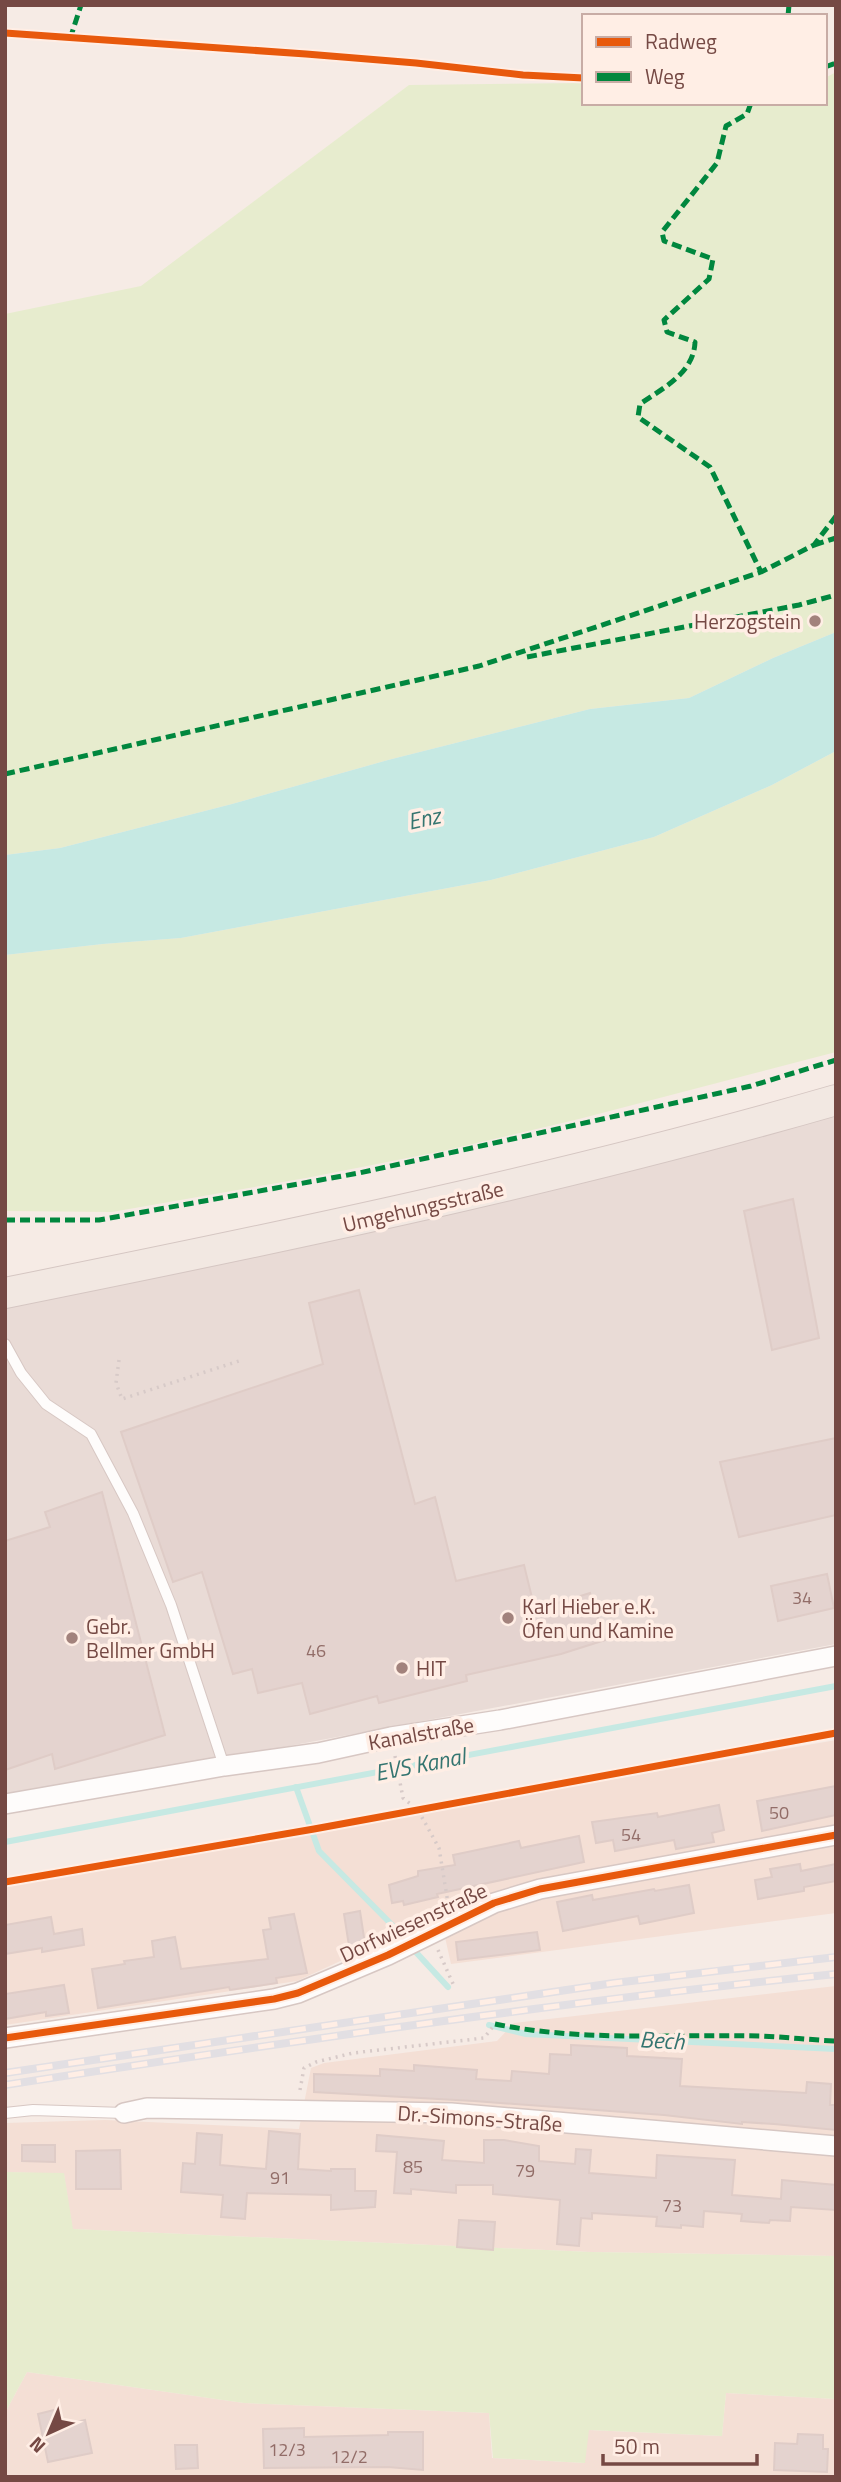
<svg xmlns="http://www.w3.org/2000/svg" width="841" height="2482" viewBox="0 0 841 2482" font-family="'Titillium Web',sans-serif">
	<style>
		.residential { fill: #f4dfd5 }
		.industrial { fill: #e9dbd6 }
		.green { fill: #e7ecce }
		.water { fill: #c6e9e3 }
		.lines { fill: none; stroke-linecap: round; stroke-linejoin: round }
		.stream { stroke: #c6e9e3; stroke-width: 6 }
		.building { fill: #e4d3cf; stroke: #dfccc7; stroke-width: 2 }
		.service-casing { stroke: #d7c7c3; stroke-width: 12 }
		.minor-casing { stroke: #d7c7c3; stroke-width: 22 }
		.primary-casing { stroke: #d5c6c2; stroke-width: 32 }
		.path { stroke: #d7cac8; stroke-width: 3.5; stroke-dasharray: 2 5; stroke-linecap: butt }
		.service { stroke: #fefcfb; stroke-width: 10 }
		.minor { stroke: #fefcfb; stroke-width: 19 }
		.primary { stroke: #f2e8e2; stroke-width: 30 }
		.rail-casing { stroke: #e2dfe3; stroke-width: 8 }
		.rail { stroke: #ffeee5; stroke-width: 5; stroke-dasharray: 16; stroke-linecap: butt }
		.quiet { stroke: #00873e; stroke-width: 5; stroke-dasharray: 10 5; stroke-linecap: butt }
		.cycleway-casing { stroke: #ffeee5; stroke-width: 11 }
		.cycleway { stroke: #e8590c; stroke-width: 7 }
		.poi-dot { fill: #a2827c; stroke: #ffeee5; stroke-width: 2.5 }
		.labels { text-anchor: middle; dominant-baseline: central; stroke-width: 7; stroke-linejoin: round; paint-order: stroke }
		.number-label { font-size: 18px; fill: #926d68 }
		.poi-label { font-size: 21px; fill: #754944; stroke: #ffeee5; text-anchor: start }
		.street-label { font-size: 21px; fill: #754944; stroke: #ffeee5 }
		.water-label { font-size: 23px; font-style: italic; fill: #357570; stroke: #ffeee5 }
	</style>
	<rect width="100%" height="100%" fill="#f6ebe5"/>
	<g class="residential">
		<path d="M836 1740V1913L451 1964 440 1915 297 1981 5 2025V1886Z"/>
		<path d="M836 1986V2256L591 2252 72 2229 64 2174 5 2172V2123L105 2120 299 2129 311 2068 324 2063 497 2041 514 2023Z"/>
		<path d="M27 2372 244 2403 489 2413 492 2458 584 2463 588 2430 722 2436 726 2393 836 2399V2477H5V2413Z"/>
	</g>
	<path class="industrial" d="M836 1114V1644L5 1799V1308L399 1226 503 1202Z"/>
	<g class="green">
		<path d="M836 72V632L773 658 689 698 590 709 388 760 232 804 60 848 5 855V314L141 286 409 85 584 83V103H825V78Z"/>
		<path d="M836 751V1052L579 1119 443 1151 306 1178 112 1212 5 1211V955L103 944 181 938 491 880 654 837 772 785Z"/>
		<path d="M5 2172 64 2173 73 2229 591 2252 836 2256V2399L726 2393 722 2436 589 2430 585 2463 493 2458 489 2413 244 2403 27 2372 5 2413Z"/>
	</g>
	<path class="water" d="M836 632V751L772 785 654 837 491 880 181 938 103 944 5 955V855L60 848 232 804 388 760 590 709 689 698 773 658Z"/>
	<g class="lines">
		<g class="stream">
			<path d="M296 1787 319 1851 396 1929"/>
			<path d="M5 1842 836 1686"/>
			<path d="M413 1949 448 1987"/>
			<path d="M489 2025 526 2034 836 2049"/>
		</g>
	</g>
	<g class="building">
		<path d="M793 1199 819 1338 772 1350 744 1211Z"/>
		<path d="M359 1290 415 1504 435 1497 456 1581 524 1565 535 1610 590 1593 605 1640 561 1654 466 1675 467 1681 379 1703 377 1696 310 1714 302 1683 258 1693 252 1669 233 1674 202 1572 173 1582 121 1432 323 1364 309 1303Z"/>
		<path d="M836 1438V1515L739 1537 720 1462Z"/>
		<path d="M102 1492 165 1735 55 1769 52 1754 5 1770V1541L50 1527 45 1512Z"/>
		<path d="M827 1574 834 1608 778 1621 771 1586Z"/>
		<path d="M836 1786V1815L762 1831 757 1801Z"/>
		<path d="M719 1805 724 1830 712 1833 714 1842 676 1849 674 1840 615 1851 613 1840 596 1843 592 1822 657 1813 658 1817Z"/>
		<path d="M579 1836 584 1862 437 1894 438 1897 404 1905 403 1901 392 1903 389 1885 418 1876V1871L455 1865 453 1855 519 1841 521 1848Z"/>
		<path d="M800 1864 801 1871 836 1864V1881L804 1887V1891L758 1899 755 1880 772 1877 770 1869Z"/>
		<path d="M689 1885 694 1913 640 1924 638 1916 563 1931 557 1902 592 1895 593 1900 654 1889 655 1891Z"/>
		<path d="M360 1911 365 1944 349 1946 344 1914Z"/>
		<path d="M294 1914 307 1973 276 1978 277 1983 230 1990 229 1987 98 2008 92 1969 125 1964 124 1961 154 1957 152 1941 175 1937 181 1969 268 1959 263 1930 271 1929 269 1918Z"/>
		<path d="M51 1917 54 1934 82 1929 84 1945 42 1952V1948L5 1954V1925Z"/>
		<path d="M537 1932 540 1950 458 1960 456 1942Z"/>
		<path d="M64 1985 69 2013 46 2016V2012L5 2019V1994Z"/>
		<path d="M571 2045 627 2048V2056L682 2059 680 2086 806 2093 807 2082 831 2084 830 2105H836V2130L774 2124 742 2122V2124L664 2115 474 2101 314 2092V2074L380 2076V2069L414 2071V2065L477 2070 476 2079 511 2081 512 2071 549 2074 550 2054 571 2055Z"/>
		<path d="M269 2131 300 2134 298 2169 331 2171V2169H355V2191H376L375 2207 331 2210V2195L247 2193 245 2219 221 2217 223 2195 181 2192 183 2163 195 2164 197 2133 222 2135 220 2165 266 2169Z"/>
		<path d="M377 2135 444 2141 442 2160 484 2163V2140H504L539 2146V2161L575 2164 576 2149 591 2150 589 2173 656 2178 657 2155 735 2160 732 2195 781 2199 782 2180 836 2185V2210L791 2207 790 2221 770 2220 769 2223 741 2221 742 2214 704 2211 703 2227 681 2225V2228L656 2226 657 2217 592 2213V2219L581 2218 579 2246 557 2244 560 2200 493 2194V2185H456V2193L411 2189V2194L394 2193 397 2152 376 2151Z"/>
		<path d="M22 2145H55V2162L22 2161Z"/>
		<path d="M120 2150 121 2189H76V2151Z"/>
		<path d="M459 2220 495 2222 493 2250 457 2247Z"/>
		<path d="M54 2410 58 2426 85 2420 92 2453 48 2462 38 2414Z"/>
		<path d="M304 2428V2437L388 2435V2432H423V2470L388 2467 264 2468 263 2429Z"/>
		<path d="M798 2434 823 2435V2449H828L827 2472 774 2470 775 2443 797 2444Z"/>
		<path d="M175 2445H197L198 2468 176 2469Z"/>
	</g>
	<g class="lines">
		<g class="service-casing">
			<g id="service">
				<path d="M5 1344 21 1373 46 1404 91 1434 133 1513 171 1605 224 1766"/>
				<path d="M5 2113 33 2110 124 2113"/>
			</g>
		</g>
		<g class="minor-casing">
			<g id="minor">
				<path d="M5 1804 224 1766 318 1753 391 1737 500 1720 836 1656"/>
				<path d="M5 2038 274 1999 298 1993 388 1955 494 1903 540 1889 836 1835"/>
				<path d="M124 2113 147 2108 451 2113 836 2146"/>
			</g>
		</g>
		<g class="primary-casing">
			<path id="primary" d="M5 1293C284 1237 562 1179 836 1100"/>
		</g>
		<g class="path">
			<path d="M119 1360 116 1383 122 1399 239 1361"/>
			<path d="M395 1756 403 1798 418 1810 439 1848 448 1903"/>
			<path d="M438 1950 454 1986"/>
			<path d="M300 2090 304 2068 316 2062 353 2053 484 2038 495 2024"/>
		</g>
		<use href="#service" class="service"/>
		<use href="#minor" class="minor"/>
		<use href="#primary" class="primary"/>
		<g class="rail-casing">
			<g id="rail">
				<path d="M5 2073 614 1983 836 1957"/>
				<path d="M5 2085C281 2043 558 2002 836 1974"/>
			</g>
		</g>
		<use href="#rail" class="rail"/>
		<g class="quiet">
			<path d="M788 16 789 5"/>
			<path d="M70 39 81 5"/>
			<path d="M825 67 836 63"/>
			<path d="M751 103 747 114 726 126 717 163 662 232 664 241 713 259 709 279 664 320 667 332 695 342C694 373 663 388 640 404L638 417 710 467 761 572"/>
			<path d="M814 545 836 538"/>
			<path d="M527 657 799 605 836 595"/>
			<path d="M5 774 479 666 761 572 814 545 836 516"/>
			<path d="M5 1220H99L359 1173 751 1086 836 1060"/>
			<path d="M495 2024C583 2042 672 2034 761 2036 786 2037 811 2040 836 2041"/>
		</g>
		<g class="cycleway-casing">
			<g id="cycleway">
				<path d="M5 33 306 54 416 63 523 75 584 78"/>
				<path d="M5 1882 314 1829 836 1733"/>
				<path d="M5 2038 274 1999 298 1993 388 1955 494 1903 540 1889 836 1835"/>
			</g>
		</g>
		<use href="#cycleway" class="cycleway"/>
	</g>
	<g class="poi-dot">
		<circle cx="815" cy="621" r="7"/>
		<circle cx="508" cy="1618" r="7"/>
		<circle cx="72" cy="1638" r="7"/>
		<circle cx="402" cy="1668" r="7"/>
	</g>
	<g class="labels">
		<g class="number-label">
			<text x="802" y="1597">34</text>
			<text x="316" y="1650">46</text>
			<text x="779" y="1812">50</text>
			<text x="631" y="1834">54</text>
			<text x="413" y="2166">85</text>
			<text x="525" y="2170">79</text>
			<text x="280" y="2177">91</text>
			<text x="672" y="2205">73</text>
			<text x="287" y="2449">12/3</text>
			<text x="349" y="2456">12/2</text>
		</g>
		<g class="poi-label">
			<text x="801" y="621" text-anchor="end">Herzogstein</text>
			<text x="522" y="1606">Karl Hieber e.K.<tspan x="522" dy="24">Öfen und Kamine</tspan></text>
			<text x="86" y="1626">Gebr.<tspan x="86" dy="24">Bellmer GmbH</tspan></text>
			<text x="416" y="1668">HIT</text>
		</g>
		<g class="street-label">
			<text transform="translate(423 1206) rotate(-13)">Umgehungsstraße</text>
			<text transform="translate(421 1733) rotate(-10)">Kanalstraße</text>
			<text transform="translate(413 1922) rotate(-25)">Dorfwiesenstraße</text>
			<text transform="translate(480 2118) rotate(4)">Dr.-Simons-Straße</text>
		</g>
		<g class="water-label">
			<text transform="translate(424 818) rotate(-12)">Enz</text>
			<text transform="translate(420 1764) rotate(-11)">EVS Kanal</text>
			<text transform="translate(662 2040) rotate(3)">Bech</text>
		</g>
	</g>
	<rect width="841" height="2482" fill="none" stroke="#754944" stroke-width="14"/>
	<rect x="582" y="14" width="245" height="91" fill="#ffeee5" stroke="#c8aca5" stroke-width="2"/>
	<rect x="596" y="37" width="35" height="10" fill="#e8590c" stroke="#c8aca5" stroke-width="2"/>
	<text x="645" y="49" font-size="21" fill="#754944">Radweg</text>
	<rect x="596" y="72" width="35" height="10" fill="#00873e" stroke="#c8aca5" stroke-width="2"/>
	<text x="645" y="84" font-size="21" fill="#754944">Weg</text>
	<g transform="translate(49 2433) rotate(224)" stroke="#ffeee5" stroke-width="5" paint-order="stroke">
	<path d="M0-5L12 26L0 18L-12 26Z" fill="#754944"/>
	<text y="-10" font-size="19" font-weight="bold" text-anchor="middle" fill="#754944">N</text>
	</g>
	<path d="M603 2454v10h154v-10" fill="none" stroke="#754944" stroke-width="3.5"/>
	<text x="614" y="2454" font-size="21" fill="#754944" stroke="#ffeee5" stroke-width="5" paint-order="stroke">50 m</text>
</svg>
